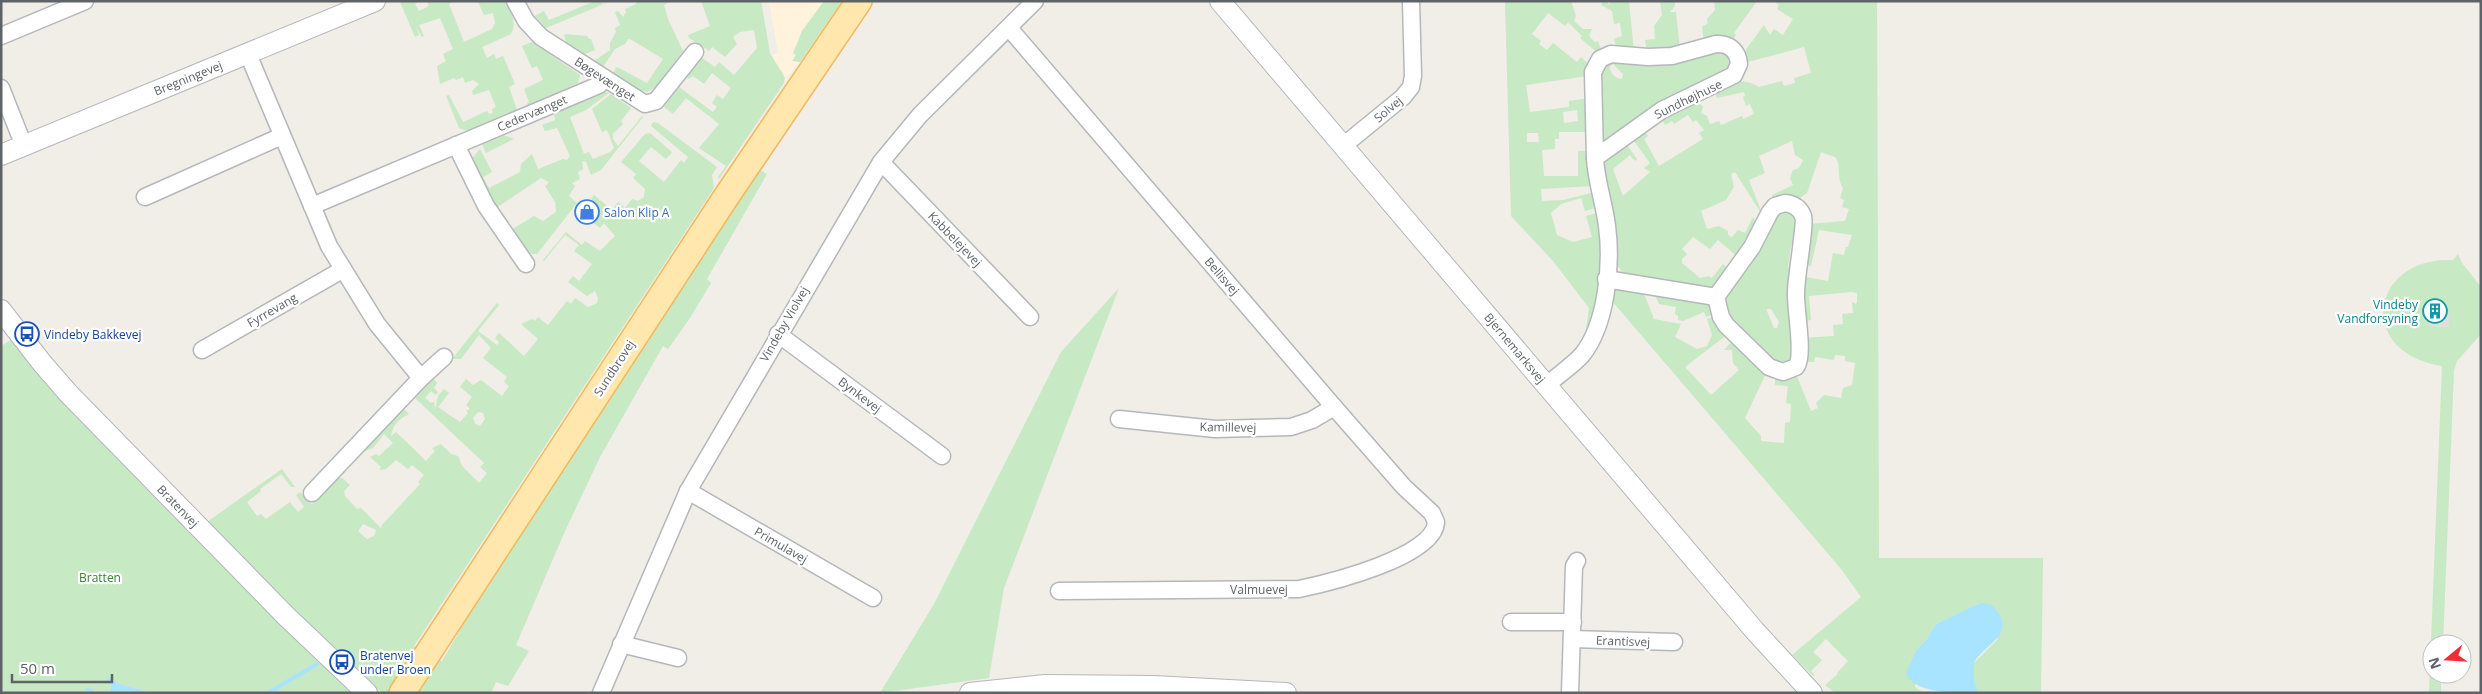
<svg xmlns="http://www.w3.org/2000/svg" width="2482" height="694" viewBox="0 0 2482 694" font-family="'Open Sans',sans-serif">
	<style>
		.commercial { fill: #fff3dd }
		.industrial { fill: #e2dfdb }
		.green { fill: #c7e9c3; fill-rule: evenodd }
		.water { fill: #a8e4ff }
		.lines { fill: none; stroke-linecap: round; stroke-linejoin: round }
		.stream { stroke: #a8e4ff; stroke-width: 4 }
		.minor-casing { stroke: #b4b8bb; stroke-width: 19 }
		.tertiary-casing { stroke: #b4b8bb; stroke-width: 22 }
		.primary-casing { stroke: #f6b75a; stroke-width: 28 }
		.minor { stroke: #fff; stroke-width: 16 }
		.tertiary { stroke: #fff; stroke-width: 20 }
		.primary { stroke: #ffe7ad; stroke-width: 25 }
		.labels { text-anchor: middle; dominant-baseline: central; stroke-width: 4.5; stroke-linejoin: round; paint-order: stroke }
		.street-label { font-size: 12px; fill: #5e6367; stroke: #fff }
		.shop-label { font-size: 12px; fill: #366cbe; stroke: #fff; text-anchor: start }
		.culture-label { font-size: 12px; fill: #0d838f; stroke: #fff; text-anchor: end }
		.transit-label { font-size: 12px; fill: #164399; stroke: #fff; text-anchor: start }
		.park-label { font-size: 12px; fill: #388231; stroke: #fff }
	</style>
	<rect width="100%" height="100%" fill="#f1ede7"/>
	<path class="commercial" d="M769 1H825L802 31 793 53 800 62 784 83V74L770 55 778 53Z"/>
	<path class="industrial" d="M2429 313H2450V327L2428 326Z"/>
	<g class="green">
		<path d="M402 1H420L415 4 419 11 429 6 427 1H454L449 4 464 42 492 29 495 23 493 13 484 15 478 2 505 1C510 13 518 21 511 34L482 47 487 58 494 54 496 59 503 56 515 84 509 87 517 110 468 131 459 128 446 96 449 95 463 122 487 111 489 114 493 113 492 109 496 107 489 90 473 95 472 91 479 84 473 80 465 83 463 77 456 80 454 78 440 84 437 66 446 61 443 54 453 49 440 18 419 25 424 36 422 37 416 27 419 35 415 37 400 2Z"/>
		<path d="M595 1H601L602 4 611 1 546 28 535 16 544 11 549 20Z"/>
		<path d="M637 1H672L664 5 668 19 683 51 656 87 647 92 640 90 613 73 617 67 647 83 663 59 632 40 628 39 625 44 615 49 603 67 594 61 610 50V43L616 32 615 28 620 25 615 12 618 11 623 17 626 12 625 9 636 4Z"/>
		<path d="M701 1H761L770 53 785 78 784 83 719 179 718 177 726 166 699 148 719 124 686 98 673 114 664 107 679 87 713 112 717 107 712 103 717 95 723 99 731 88 712 73 704 84 693 76 689 79 687 77 702 58 715 67 719 62 734 75 757 48 754 30 740 32 733 37 737 44 725 57 712 47 709 51 689 38 688 35 710 26Z"/>
		<path d="M824 1H842L800 62 792 61 796 55 793 53 802 31Z"/>
		<path d="M1505 1H1571L1576 16 1574 21 1583 29H1592L1589 36 1595 42 1598 41 1602 52 1599 54 1580 38 1582 36 1568 22 1565 26 1548 13 1532 34 1541 41 1539 44 1547 50 1553 43 1577 62 1581 57 1590 65 1588 76 1526 85 1530 112 1569 107V101L1590 98V132H1559V139H1555V149L1542 150 1544 176H1578V151H1590L1592 186 1541 189 1542 201 1563 200 1591 193 1595 208 1585 211 1581 198 1561 204 1551 213 1557 235 1573 242 1592 237 1586 216 1596 213C1603 255 1602 309 1579 345L1586 330 1589 308 1553 261 1511 216ZM1577 110 1578 121 1564 123 1563 112ZM1527 133H1538L1539 142H1527Z"/>
		<path d="M1603 1H1607L1609 5 1611 1H1629L1634 52 1617 49 1614 39 1622 36 1620 23 1614 24 1612 11 1601 5Z"/>
		<path d="M1660 1H1675V6L1670 12H1676L1680 50 1647 52 1645 40 1655 39 1654 26 1662 15Z"/>
		<path d="M1714 1H1757L1734 33 1736 35 1731 42 1704 43 1702 27 1708 23 1707 19 1715 10Z"/>
		<path d="M1773 1H1877L1879 558H2043L2041 693H1978L1974 678V663L1998 639 1980 603 1936 624 1927 639 1917 649 1915 687 1924 693H1835L1825 685 1838 674 1837 673 1848 661 1826 639 1813 652 1822 660 1811 671 1815 676H1813L1792 655 1861 597 1842 570 1612 301 1613 291 1617 288 1643 291 1654 319 1681 324 1675 337 1697 349 1707 346 1712 335 1707 319 1715 316 1728 334 1685 367 1711 395 1739 370 1733 363 1732 350H1724L1734 339 1767 371 1745 418 1761 436V441L1784 443 1785 423 1790 422 1791 404 1786 403 1788 386 1775 385V376L1796 374 1811 411 1818 408 1816 403 1824 395 1841 398 1843 388 1852 385 1855 363 1845 361V356L1835 355 1834 360 1815 357 1814 362H1805L1803 338 1834 336 1833 325 1843 324 1842 314 1853 313 1852 302 1856 304 1857 302V293L1851 292 1809 296 1811 320 1802 321 1800 276 1828 281 1833 253 1844 255 1846 247H1848L1852 235 1819 230 1811 266 1805 265 1809 224 1845 221 1849 209 1842 207 1844 200 1840 198 1843 188C1836 177 1842 165 1835 157L1821 152 1807 193 1795 202 1773 200 1772 195 1793 185 1790 178 1793 170 1799 168 1803 160 1795 155 1792 141 1759 156 1765 173 1749 180 1763 216 1735 172 1731 174 1734 187 1726 200 1701 211 1707 229 1719 226 1728 231V235L1732 237 1738 230 1745 233 1753 217 1758 227 1739 258 1718 240 1710 249 1693 237 1682 249 1687 254 1682 259V263L1700 278 1709 276 1712 278 1723 264 1729 269 1713 289 1705 290 1704 287 1623 273 1617 265H1614L1611 211 1603 161 1625 142 1637 159 1635 161 1630 155 1613 169 1623 196 1650 172 1644 168 1650 163 1631 137 1643 128 1648 136 1644 139 1659 166 1703 139 1699 133 1704 130 1696 120 1693 122 1688 115 1674 124 1672 121 1665 125 1660 117 1696 98 1703 107 1701 113 1707 116 1710 124 1719 121 1721 125 1742 116 1743 119 1754 114 1750 104 1746 106 1743 97 1745 96 1744 92 1717 98 1714 90C1732 82 1742 77 1759 87L1782 81 1784 86 1795 83 1794 78 1811 73 1804 47 1744 63 1742 55 1764 25 1770 35 1774 29 1783 35 1793 19 1777 9 1779 5Z"/>
		<path d="M564 34 587 36 589 39H591L595 50 585 54 566 42Z"/>
		<path d="M532 42 580 75 578 83 528 106 527 103 529 102 524 89 543 80 537 66 532 68 522 46Z"/>
		<path d="M1727 50 1734 66 1660 103 1640 116V120L1604 144 1600 140V117L1603 115 1602 89 1598 87 1597 74 1606 60 1669 64 1692 60 1693 56ZM1613 64 1623 74 1622 79C1615 79 1609 72 1610 66Z"/>
		<path d="M607 92 609 93 586 110 570 117 584 154 589 152 593 159 610 152 614 148 607 130 602 132 592 109 611 94 631 108 621 121 623 124 613 134V139L618 146 642 116 643 117 601 170 591 175 586 162 582 161 583 169 578 172 580 179 572 183 575 186 569 196 577 203 537 254H529L511 230 534 216 543 221 556 212 555 202 545 186 549 182 541 178 496 208 471 160 480 149 492 172 483 177 489 188 520 172 521 164 532 154 538 169 563 159 567 160 570 156 557 128 545 131 542 125 555 120 554 114Z"/>
		<path d="M653 122 658 123 717 167 712 175 714 188 414 646 442 661 470 613 737 204 760 170 767 174 707 279 711 283 690 318 668 349 663 346 600 457 565 531 516 645 529 651 508 686 496 682 491 693H384L365 682 204 524 282 469 295 487H291L281 474 260 489 261 491 247 502 257 516 261 514 266 519 290 502 298 512 304 507 296 495 300 492 312 504 339 478H342L350 485 344 491 345 496 357 509 361 508 382 529 381 526 420 484 418 482 424 475 412 465 408 469 396 460 386 469 379 470 381 467 370 457 376 454 379 456 393 443 384 434 373 448 363 452 404 409 409 414C399 419 393 424 391 436L396 432 426 461 435 451 432 448 441 444 451 454 458 456 462 466 479 483 487 473 480 467 484 463 415 398 433 378 437 383 434 388 438 392 436 395 431 391 425 398 431 403 434 402 435 410 438 396 444 389 449 393 438 407 460 422 468 413 466 411 470 409 466 405 472 397 460 387 466 379 473 385 481 380 502 396 509 386 504 382 507 377 483 358 491 348 479 335 461 359H452L497 303 499 305 478 331 497 345 499 342 495 338 499 333 524 356 538 339 521 324 532 319 535 321 538 317 548 325 567 301 571 304 575 298 588 307 597 303 598 298 595 291 587 296 568 282 573 276 579 281 592 264 574 251 579 245 565 235 544 261 543 260 566 232 582 245 585 241 600 251 615 236 604 223 600 228 588 219 595 210 591 206 595 202 591 199 594 195 612 210 618 202 625 208 632 199 638 201 644 197 645 189 633 178 636 174 621 162 645 134 650 133 672 152 666 159 651 147 639 161 664 182 681 160 684 163 688 157 651 126ZM478 412 483 413 485 419 480 426 475 424 473 418ZM363 524 376 530 374 536 367 539 358 531Z"/>
		<path d="M504 135 514 139 486 153 482 144Z"/>
		<path d="M1778 210 1796 213V242L1791 245 1788 267 1792 271 1791 307 1788 311 1790 333 1794 336 1797 356 1781 368 1730 323 1722 301 1741 272 1745 271 1758 253ZM1766 309H1771L1779 322 1777 328H1774Z"/>
		<path d="M2458 254 2462 263 2481 287V334L2457 361 2454 371 2443 644H2432V674H2441V693H2429L2442 366C2354 352 2371 256 2453 260ZM2429 313H2450L2449 327 2428 326Z"/>
		<path d="M1119 288 1004 588 989 678 880 693 934 604 1061 352Z"/>
		<path d="M1654 293 1709 302 1715 314 1706 317 1704 312 1683 321 1678 320V316L1675 314 1676 307 1659 304Z"/>
		<path d="M14 338 356 693H152L120 684 107 677 111 686 110 693H1V346Z"/>
	</g>
	<g class="water">
		<path d="M1980 603C1987 603 1993 605 1997 611 2016 635 1982 646 1974 663V678L1978 693C1955 693 1914 694 1906 673L1917 649 1927 639 1936 624Z"/>
		<path d="M106 676 120 684 152 693H110L111 686Z"/>
	</g>
	<g class="lines">
		<g class="stream">
			<path d="M88 689 92 693"/>
			<path d="M268 693 317 664"/>
		</g>
		<g class="minor-casing">
			<g id="minor">
				<path d="M515 1 526 21 541 37 645 104 656 101 695 52"/>
				<path d="M1009 28 1334 407 1404 487 1432 513 1436 522C1435 557 1328 583 1299 589L1059 591"/>
				<path d="M1 36 85 1"/>
				<path d="M1716 44C1729 43 1738 51 1739 64L1734 75 1662 110 1595 158 1593 72 1600 59 1611 54 1648 57 1672 56Z"/>
				<path d="M248 54 329 246 377 324 421 378 312 493"/>
				<path d="M1 88 24 146"/>
				<path d="M456 145 486 206 526 264"/>
				<path d="M1343 146 1403 97 1411 87 1413 76 1411 1"/>
				<path d="M881 162 1030 317"/>
				<path d="M145 197 282 136"/>
				<path d="M1785 203C1793 204 1800 208 1803 216 1806 223 1796 277 1796 292 1795 309 1805 356 1796 367L1783 372 1769 367 1726 325 1721 317 1716 297 1752 247 1770 212 1775 206Z"/>
				<path d="M312 206 599 85 604 78"/>
				<path d="M1606 279 1716 297"/>
				<path d="M778 334 942 456"/>
				<path d="M202 350 342 270"/>
				<path d="M421 378 444 357"/>
				<path d="M1547 385C1558 375 1572 366 1582 355 1607 324 1612 264 1607 226 1604 202 1596 181 1595 158"/>
				<path d="M1119 419 1215 429 1291 427 1312 420 1334 407"/>
				<path d="M688 491 873 598"/>
				<path d="M1511 622H1573"/>
				<path d="M1572 639 1674 642"/>
				<path d="M621 644 678 658"/>
				<path d="M601 693 688 491 881 162 920 115 1035 1"/>
				<path d="M1570 693 1574 566 1577 561"/>
			</g>
		</g>
		<g class="tertiary-casing">
			<g id="tertiary">
				<path d="M1220 1 1755 631 1812 693"/>
				<path d="M1 155 375 1"/>
				<path d="M1 310 42 363 68 393 286 616 367 693"/>
				<path d="M970 693 1045 685 1153 686 1286 693"/>
			</g>
		</g>
		<g class="primary-casing">
			<path id="primary" d="M402 693 726 197 859 1"/>
		</g>
		<use href="#minor" class="minor"/>
		<use href="#tertiary" class="tertiary"/>
		<use href="#primary" class="primary"/>
	</g>
	<defs>
		<g id="shop-ring" transform="scale(1.25)"><circle r="9.5" fill="#fff" stroke="#3f7fe0" stroke-width="1.5"/><path d="M-5-2.5h2.3a2.7 3.5 0 0 1 5.4 0H5L5.5 6h-11ZM-1.5-2.5h3a1.5 2.3 0 0 0-3 0Z" fill="#3f7fe0"/></g>
		<g id="building-ring" transform="scale(1.25)"><circle r="9.5" fill="#fff" stroke="#0f9aa8" stroke-width="1.5"/><path d="M-4-6H4V6H1V3H-1V6H-4ZM-2.5-4.3h1.7v1.8h-1.7ZM.8-4.3h1.7v1.8H.8ZM-2.5-1h1.7V.8h-1.7ZM.8-1h1.7V.8H.8Z" fill="#0f9aa8"/></g>
		<g id="bus-ring" transform="scale(1.25)"><circle r="9.5" fill="#fff" stroke="#1a4fb4" stroke-width="1.5"/><path d="M-5-6H5V4H4V6H2V4H-2V6H-4V4H-5ZM-3.5-4V0h7V-4ZM-3.5 1.2v1.5H-2V1.2ZM2 1.2v1.5H3.5V1.2Z" fill="#1a4fb4"/></g>
	</defs>
	<g fill-rule="evenodd">
		<use href="#shop-ring" x="587" y="212"/>
		<use href="#building-ring" x="2435" y="311"/>
		<use href="#bus-ring" x="27" y="334"/>
		<use href="#bus-ring" x="342" y="662"/>
	</g>
	<g class="labels">
		<g class="street-label">
			<text transform="translate(188 78) rotate(-22)">Bregningevej</text>
			<text transform="translate(605 79) rotate(33)">Bøgevænget</text>
			<text transform="translate(1688 99) rotate(-26)">Sundhøjhuse</text>
			<text transform="translate(1388 109) rotate(-40)">Solvej</text>
			<text transform="translate(532 113) rotate(-23)">Cedervænget</text>
			<text transform="translate(955 239) rotate(46)">Kabbelejevej</text>
			<text transform="translate(1222 276) rotate(49)">Bellisvej</text>
			<text transform="translate(272 310) rotate(-30)">Fyrrevang</text>
			<text transform="translate(784 324) rotate(-60)">Vindeby Violvej</text>
			<text transform="translate(1515 348) rotate(50)">Bjernemarksvej</text>
			<text transform="translate(614 368) rotate(-57)">Sundbrovej</text>
			<text transform="translate(860 395) rotate(37)">Bynkevej</text>
			<text transform="translate(1228 427) rotate(1)">Kamillevej</text>
			<text transform="translate(178 506) rotate(46)">Bratenvej</text>
			<text transform="translate(781 545) rotate(30)">Primulavej</text>
			<text x="1259" y="589">Valmuevej</text>
			<text transform="translate(1623 641) rotate(2)">Erantisvej</text>
		</g>
		<g class="shop-label">
			<text x="604" y="212">Salon Klip A</text>
		</g>
		<g class="culture-label">
			<text x="2418" y="304">Vindeby<tspan x="2418" dy="14">Vandforsyning</tspan></text>
		</g>
		<g class="transit-label">
			<text x="44" y="334">Vindeby Bakkevej</text>
			<text x="360" y="655">Bratenvej<tspan x="360" dy="14">under Broen</tspan></text>
		</g>
		<g class="park-label">
			<text x="100" y="577">Bratten</text>
		</g>
	</g>
	<rect width="2482" height="694" fill="none" stroke="#5e6367" stroke-width="5"/>
	<g transform="translate(2447 659) rotate(252)"><circle r="24" fill="#ffffff" stroke="#bfc1c2"/>
	<path d="M0-4L9 19L0 12L-9 19Z" fill="#ef2e37"/>
	<text y="-8" font-size="14" font-weight="bold" text-anchor="middle" fill="#5e6367">N</text>
	</g>
	<path d="M12 674v8h100v-8" fill="none" stroke="#5e6367" stroke-width="2.5"/>
	<text x="20" y="674" font-size="15" fill="#5e6367" stroke="#ffffff" stroke-width="4" paint-order="stroke">50 m</text>
</svg>
